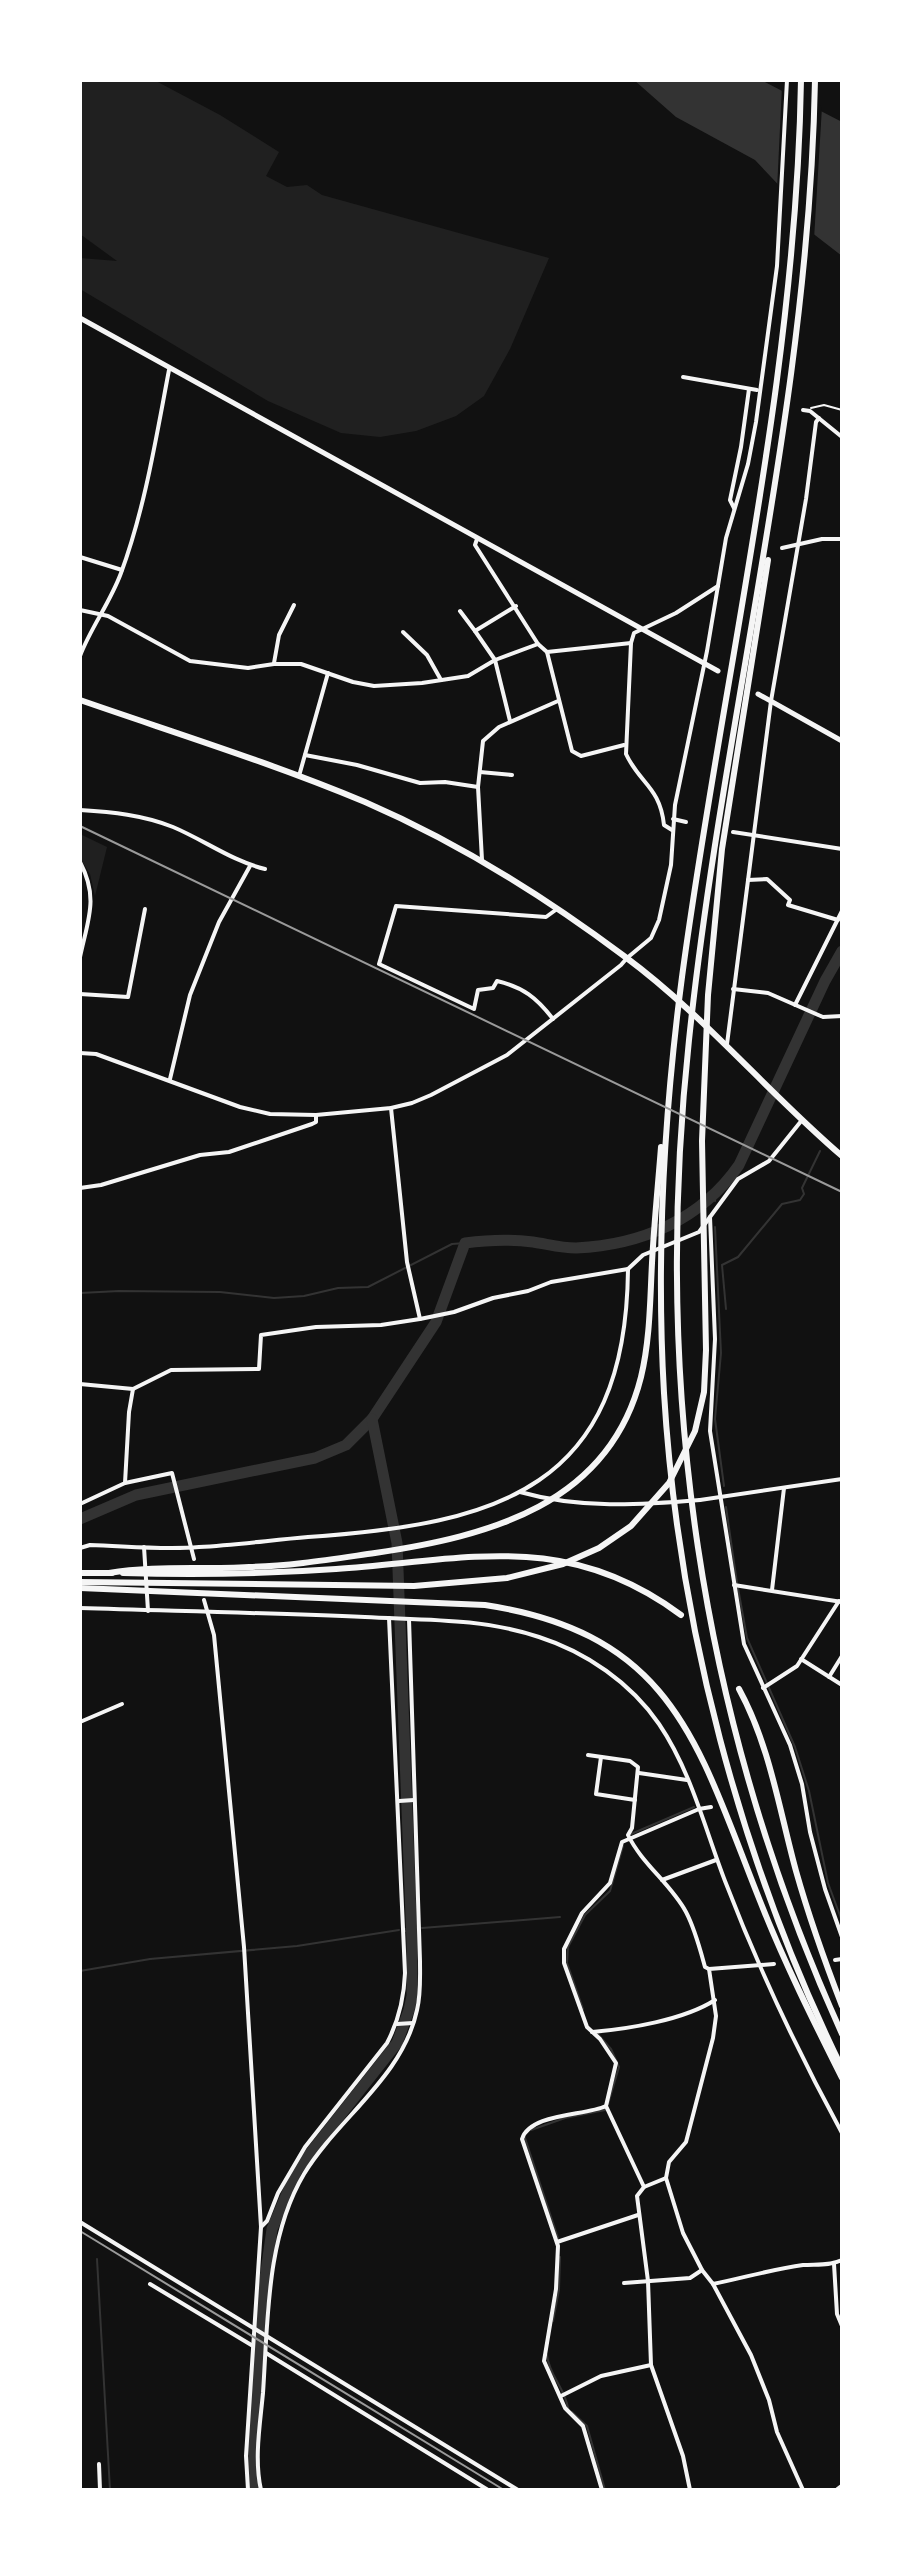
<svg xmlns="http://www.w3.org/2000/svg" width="922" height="2570" viewBox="0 0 922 2570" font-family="Roboto,sans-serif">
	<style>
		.green { fill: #202020 }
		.water { fill: #333 }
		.pier { fill: #111 }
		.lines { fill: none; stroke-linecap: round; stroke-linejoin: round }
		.stream { stroke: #333; stroke-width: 2 }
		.river { stroke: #333; stroke-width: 11 }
		.service { stroke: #f5f5f5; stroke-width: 2 }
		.minor { stroke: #f5f5f5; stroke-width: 4 }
		.tertiary { stroke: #f5f5f5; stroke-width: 4 }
		.secondary { stroke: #f5f5f5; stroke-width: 5 }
		.primary { stroke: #f5f5f5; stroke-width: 6 }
		.trunk { stroke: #f5f5f5; stroke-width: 6 }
		.motorway { stroke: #f5f5f5; stroke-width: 6 }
		.rail { stroke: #9a9a9a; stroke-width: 2 }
	</style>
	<rect width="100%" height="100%" fill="#111"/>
	<g class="green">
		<path d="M80 80H154L220 115 279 152 266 176 287 187 307 185 322 195 549 258 510 349 484 396 456 416 416 431 380 437 341 433 268 401 80 289V258L117 261 80 234Z"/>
		<path d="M80 834 107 847 95 896 90 874 80 858Z"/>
	</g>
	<path class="water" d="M634 80H761L842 122V256L811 232 789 196 755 160 676 117Z"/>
	<path class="pier" d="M782 86 822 107 814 239 808 234 777 190Z"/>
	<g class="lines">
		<g class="stream">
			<path d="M715 1194V1201"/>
			<path d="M715 1227 721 1353 715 1419 724 1486"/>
			<path d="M80 1293 119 1291 220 1292 274 1298 304 1296 338 1288 368 1287 452 1244 465 1243"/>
			<path d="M726 1309 722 1265 738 1257 782 1204 800 1200 804 1194 802 1188 820 1151"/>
			<path d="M726 1507 737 1583"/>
			<path d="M738 1588 747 1638 795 1747 809 1791 828 1883 842 1921"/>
			<path d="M631 1834 694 1807"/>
			<path d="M422 1928 560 1917"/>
			<path d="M406 1929 416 1928"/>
			<path d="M405 1931H412"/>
			<path d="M80 1971 150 1959 297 1946 399 1930"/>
			<path d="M583 2009 567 1963 568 1947 585 1915 610 1891 623 1846"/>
			<path d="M596 2032 611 2049 619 2067 608 2104"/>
			<path d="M531 2130 565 2118 605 2110"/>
			<path d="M525 2138 558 2238"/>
			<path d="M97 2259 110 2490"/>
			<path d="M553 2321 559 2290 560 2257"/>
			<path d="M547 2355C549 2375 565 2388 568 2408"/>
			<path d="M572 2412 587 2426 605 2490"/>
		</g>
		<g class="river">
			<path d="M80 1519 136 1495 315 1458 346 1445 372 1419 436 1322 465 1243C488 1240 510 1239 533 1242 547 1244 561 1248 576 1248 641 1245 701 1220 739 1165L825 981 842 951"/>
			<path d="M254 2490 252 2468 261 2307 272 2229 297 2170 397 2043 409 2010 412 1996V1943L397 1543 372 1419"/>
		</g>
		<path class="service" d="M811 408 824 405 842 410"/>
		<g class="minor">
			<path d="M683 377 757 390"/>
			<path d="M803 410 810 411 842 437"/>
			<path d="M734 508 730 500 741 447 749 389"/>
			<path d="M477 539 475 545 538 644"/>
			<path d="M782 548 822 539H842"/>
			<path d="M80 557 122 570"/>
			<path d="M80 610 108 616 190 661 248 668 274 664H301L353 682 374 686 422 683 468 676 495 660 538 644 547 652 631 643"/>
			<path d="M460 611 475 631 516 606"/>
			<path d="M475 631 495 660 510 721"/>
			<path d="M403 632 427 655 441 680"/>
			<path d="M547 652 572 751 581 756 624 745"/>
			<path d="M274 663 279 635 294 605"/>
			<path d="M305 755 357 765 420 783 445 782 478 787"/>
			<path d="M480 772 512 775"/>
			<path d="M299 776 328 673"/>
			<path d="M80 810C112 812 143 815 173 827 204 840 232 861 265 869"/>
			<path d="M673 819 686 822"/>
			<path d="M672 830 664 825C660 787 640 784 626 754L631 643 634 633 676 613 718 586"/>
			<path d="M733 832 842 849"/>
			<path d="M482 860 478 787 483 741 499 727 558 701"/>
			<path d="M80 862C99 898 88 919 80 957"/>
			<path d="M748 880 767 879 790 900 788 905 838 920"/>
			<path d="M842 983V995"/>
			<path d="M733 989 768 993 823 1017 842 1016"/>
			<path d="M80 994 128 997 145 909"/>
			<path d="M795 1005 842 911"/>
			<path d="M553 1019C537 998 523 987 497 981L493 988 478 990 474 1009 379 964 396 906 546 917 557 909"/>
			<path d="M80 1053 96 1054 240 1107 270 1114 316 1115 391 1108 412 1103 431 1095 507 1055 621 965 627 958"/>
			<path d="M170 1079 190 995 219 922 250 866"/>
			<path d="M391 1108 407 1262 420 1319"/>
			<path d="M802 1120 769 1161 738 1179 710 1217 715 1339 710 1431 744 1644 790 1745 802 1784 810 1832 825 1889 842 1937"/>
			<path d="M80 1188 101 1185 200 1155 229 1152 312 1124 316 1122V1115"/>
			<path d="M80 1384 133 1389 171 1370 259 1369 261 1335 316 1327 381 1325 420 1319 454 1312 493 1298 528 1291 551 1282 628 1269"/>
			<path d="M125 1483 172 1473 194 1559"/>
			<path d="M520 1492C580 1509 639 1505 700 1500"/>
			<path d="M80 1504 125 1483 129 1412 133 1389"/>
			<path d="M144 1547 148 1611"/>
			<path d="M80 1548 90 1545C126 1546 163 1550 199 1547 236 1545 272 1540 308 1537 499 1524 626 1488 628 1269L643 1255 699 1232 710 1217"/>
			<path d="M734 1585 842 1602"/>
			<path d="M772 1590 784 1488"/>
			<path d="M204 1600 214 1635 244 1947 261 2227 246 2456 248 2490"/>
			<path d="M80 1608C175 1611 270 1613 365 1617 422 1620 483 1618 539 1637 586 1652 631 1683 659 1724 691 1771 705 1829 725 1881 758 1967 798 2052 842 2133"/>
			<path d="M801 1659 842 1685"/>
			<path d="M829 1677 842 1656"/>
			<path d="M763 1688 797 1666 839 1601"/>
			<path d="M80 1722 122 1704"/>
			<path d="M588 1755 630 1761 638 1767 632 1828 628 1835C642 1864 671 1884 686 1912 695 1929 700 1949 705 1967L709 1969"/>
			<path d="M601 1757 596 1794 635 1800"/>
			<path d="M639 1773 687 1780"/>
			<path d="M399 1801 414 1800"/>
			<path d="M662 1880 716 1860"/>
			<path d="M835 1960 842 1959"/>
			<path d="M774 1964 709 1969 716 2016 713 2038 686 2142 669 2162 666 2178 683 2233 702 2270 713 2284C743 2278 773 2269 803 2265 816 2264 830 2266 842 2260"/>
			<path d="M397 2024 413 2023"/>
			<path d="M592 2032C628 2029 684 2020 715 2000"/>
			<path d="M606 2106 644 2187"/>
			<path d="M666 2178 644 2187 637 2196 648 2281 651 2365 683 2456 690 2490"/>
			<path d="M80 2222 518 2490"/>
			<path d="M261 2227 267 2221 278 2193 305 2147 387 2043C399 2020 404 1999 405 1973L389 1618"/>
			<path d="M557 2242 638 2215"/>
			<path d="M834 2264 837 2314 842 2326"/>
			<path d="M624 2283 690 2278 702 2270"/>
			<path d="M150 2284 253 2346"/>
			<path d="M713 2284 751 2355 769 2400 777 2432 803 2490"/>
			<path d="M266 2353 488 2490"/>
			<path d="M561 2396 601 2376 651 2365"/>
			<path d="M99 2464 100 2490"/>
			<path d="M261 2490C254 2459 260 2425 263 2393 268 2320 266 2238 304 2174 338 2118 403 2077 417 2010 421 1994 420 1977 420 1961L409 1619"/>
			<path d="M602 2490 583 2426 565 2408 544 2361 556 2289 558 2246 522 2139C530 2113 585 2116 606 2106L616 2063 600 2039 587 2027 564 1963V1949L582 1913 610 1883 622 1842 699 1809 711 1807"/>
		</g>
		<g class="tertiary">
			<path d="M80 656C91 627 110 603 121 573 145 508 156 438 169 370"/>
			<path d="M627 958 651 938 659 920 671 865 675 805 707 651 726 538 748 464 756 422 777 266 787 80"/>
			<path d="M727 1044 771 701 806 499 816 422 819 418"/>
			<path d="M700 1500 842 1479"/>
		</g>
		<g class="secondary">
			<path d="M80 318 718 671"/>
			<path d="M758 694 842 741"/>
		</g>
		<path class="primary" d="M838 2490 842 2487"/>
		<path class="trunk" d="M80 700C175 733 272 763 365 802 457 842 544 896 624 956 704 1015 767 1092 842 1156"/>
		<g class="motorway">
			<path d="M801 80C796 383 722 678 682 977 664 1114 656 1254 664 1393 678 1624 740 1860 842 2068"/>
			<path d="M815 80C809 405 723 718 689 1040 652 1383 699 1719 842 2034"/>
			<path d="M80 1573H112"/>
			<path d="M109 1573C155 1565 202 1570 249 1567 291 1566 333 1559 375 1553 489 1536 609 1505 641 1377 650 1340 650 1301 652 1263 654 1224 658 1186 661 1147"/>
			<path d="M123 1573C194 1575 265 1574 336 1569 467 1560 565 1529 681 1615"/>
			<path d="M80 1582 414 1586 507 1578 563 1564 599 1548 631 1526 669 1483 695 1431 704 1392 706 1350 702 1141 708 995 722 849 768 560"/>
			<path d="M80 1588 485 1605C675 1634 698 1746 760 1901 784 1962 813 2020 842 2078"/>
			<path d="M739 1689C770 1746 779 1809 796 1871 809 1917 825 1962 842 2006"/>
		</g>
		<g class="rail">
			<path d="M80 826 842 1192"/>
			<path d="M80 2231 504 2490"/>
		</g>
	</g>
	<rect width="922" height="2570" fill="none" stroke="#ffffff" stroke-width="164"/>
</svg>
